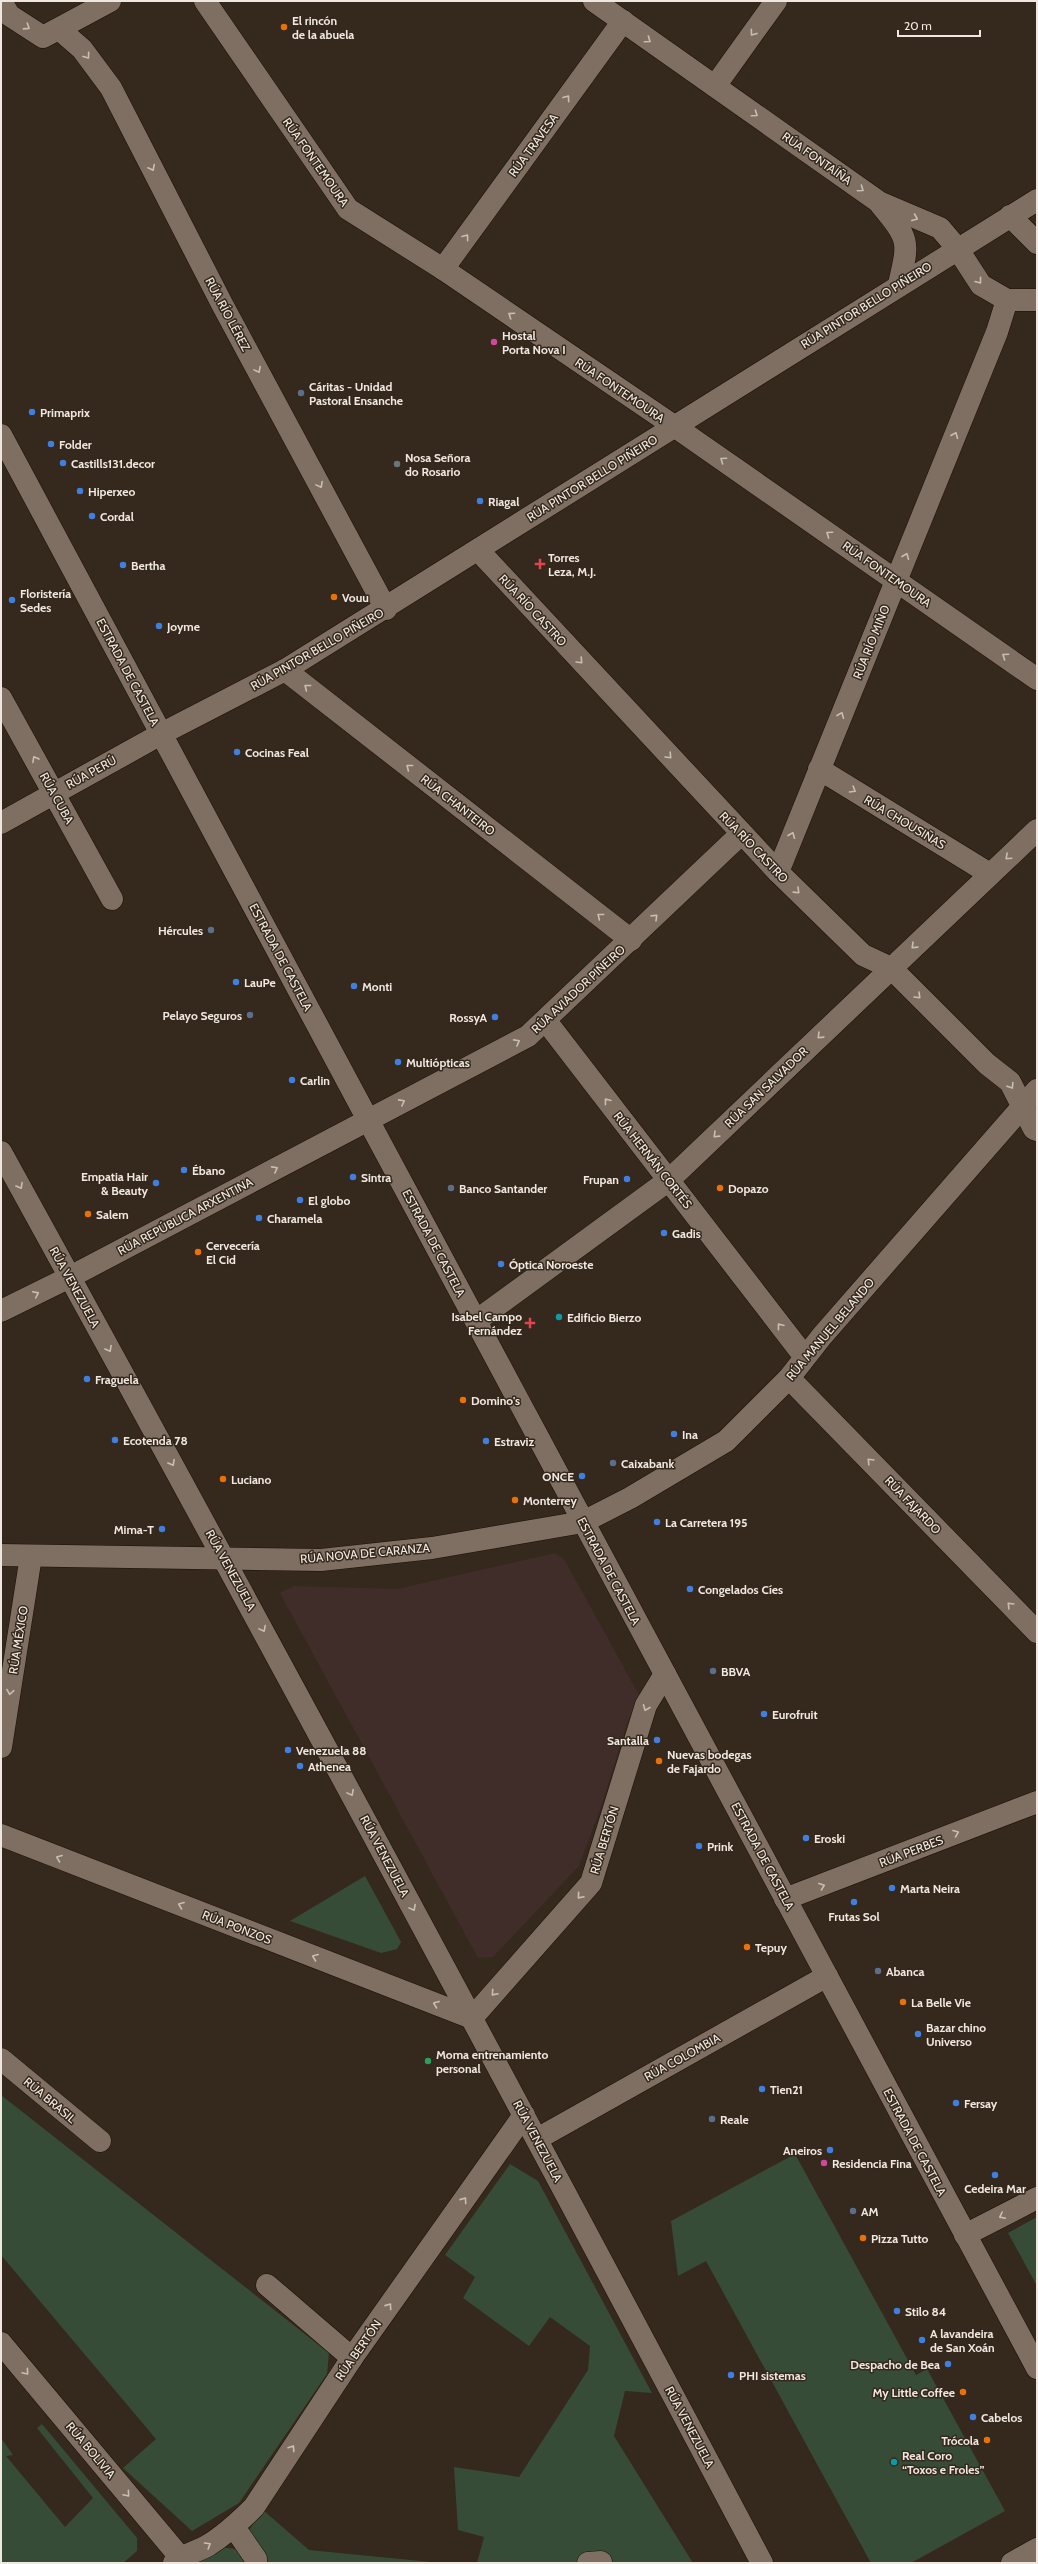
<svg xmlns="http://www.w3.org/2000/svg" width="1038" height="2564" viewBox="0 0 1038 2564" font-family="Cabin,sans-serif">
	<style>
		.education { fill: #402d2a }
		.green { fill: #374c36 }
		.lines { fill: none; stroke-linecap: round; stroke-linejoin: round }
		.street-casing { stroke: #1c1006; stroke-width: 23 }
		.secondary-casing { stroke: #1c1006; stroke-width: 23 }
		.street { stroke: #7e6f62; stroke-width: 22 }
		.secondary { stroke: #7e6f62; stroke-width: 22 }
		.oneway { stroke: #c8beb4 }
		.food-dot { fill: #e8710a; stroke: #35281c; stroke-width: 1.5 }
		.hotel-dot { fill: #d1479c; stroke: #35281c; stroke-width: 1.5 }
		.service-dot { fill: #5c6f8a; stroke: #35281c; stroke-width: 1.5 }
		.shop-dot { fill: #3f7fe0; stroke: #35281c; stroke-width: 1.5 }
		.worship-dot { fill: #6b7280; stroke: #35281c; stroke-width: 1.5 }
		.health-dot { fill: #e0444e; stroke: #35281c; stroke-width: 1.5 }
		.culture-dot { fill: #0f9aa8; stroke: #35281c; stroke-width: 1.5 }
		.leisure-dot { fill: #2e9e5b; stroke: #35281c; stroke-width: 1.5 }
		.labels { text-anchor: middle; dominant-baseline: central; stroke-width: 3; stroke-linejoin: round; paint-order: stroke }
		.poi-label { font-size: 12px; font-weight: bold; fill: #f0e8e0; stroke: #35281c; text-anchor: start }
		.street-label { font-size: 12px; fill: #f0e8e0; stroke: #35281c }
	</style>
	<rect width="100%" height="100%" fill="#35281c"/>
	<path class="education" d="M555 1553 564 1559 639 1695 627 1724 601 1807 579 1866 493 1957 478 1958 280 1593 294 1586 397 1589Z"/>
	<g class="green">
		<path d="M365 1876 401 1942 397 1949 381 1953 290 1921Z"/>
		<path d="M1 2095 329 2353 327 2374 239 2503 192 2531 123 2468 156 2439 1 2255Z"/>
		<path d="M795 2154 916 2375 927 2369 1005 2511 911 2563H871L706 2261 678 2276 671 2221Z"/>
		<path d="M510 2164 538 2181 652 2393 625 2391 614 2436 693 2563H477L484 2537 458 2530 454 2467 519 2477 588 2370 590 2346 550 2317 529 2346 463 2298 475 2277 445 2255Z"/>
		<path d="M1037 2217V2286L1008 2233Z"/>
		<path d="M42 2424 137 2538V2551L123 2563H1V2438L13 2455 6 2456 65 2527 93 2498 37 2428Z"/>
		<path d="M263 2510 309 2550 441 2563H195L217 2547 236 2549Z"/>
	</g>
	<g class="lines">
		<g class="street-casing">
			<g id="street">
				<path d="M1 1 9 15 43 37 110 1"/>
				<path d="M205 1 348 209 443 269 674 426 1037 679"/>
				<path d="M594 1 879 202 940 228 957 248 981 285 1007 300H1037"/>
				<path d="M59 29 82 49 111 88 222 304 386 609"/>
				<path d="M715 86 776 1"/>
				<path d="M881 205C910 240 909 241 899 284"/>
				<path d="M1010 216 1037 243"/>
				<path d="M443 269 623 21"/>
				<path d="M478 550 778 872 863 955 891 968 987 1064 1010 1082 1034 1129 1037 1130"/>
				<path d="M285 670 631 940"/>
				<path d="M1 698 112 899"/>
				<path d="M819 769 990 874"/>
				<path d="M1 823 161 734 285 670 1037 200"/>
				<path d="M778 872 997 332 1007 300"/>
				<path d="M546 1021 804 1356"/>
				<path d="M1 1152C259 1620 512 2091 762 2563"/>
				<path d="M1 1311 70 1277 528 1036 741 834"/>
				<path d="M476 1321 669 1180 1037 830"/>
				<path d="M789 1378 1037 1632"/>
				<path d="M1 1555 321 1560 432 1548 583 1522 630 1498 726 1441 789 1378 822 1336 1037 1090"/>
				<path d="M1 1747 31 1556"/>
				<path d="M1 1835 472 2018"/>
				<path d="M785 1899 1037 1802"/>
				<path d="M472 2018 591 1883 646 1705 665 1674"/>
				<path d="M1 2059 100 2141"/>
				<path d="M537 2139 827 1976"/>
				<path d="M965 2235 1037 2198"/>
				<path d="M267 2285 352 2358"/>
				<path d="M1 2343 180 2557"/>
				<path d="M234 2527 256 2559V2563"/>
				<path d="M174 2563C184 2554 196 2552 207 2546 225 2535 239 2522 254 2507L352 2358 524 2115"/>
				<path d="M588 2563 601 2562"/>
				<path d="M1012 2563 1037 2549"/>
			</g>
		</g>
		<g class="secondary-casing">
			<path id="secondary" d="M1 435 1037 2368"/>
		</g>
		<use href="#street" class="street"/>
		<use href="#secondary" class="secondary"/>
	</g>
	<defs><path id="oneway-chevron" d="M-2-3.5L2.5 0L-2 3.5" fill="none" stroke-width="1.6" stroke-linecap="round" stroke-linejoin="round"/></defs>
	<g class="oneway">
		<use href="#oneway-chevron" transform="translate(27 27) rotate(33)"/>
		<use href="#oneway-chevron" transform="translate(753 33) rotate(126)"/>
		<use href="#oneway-chevron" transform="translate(648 40) rotate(35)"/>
		<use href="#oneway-chevron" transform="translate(87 56) rotate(54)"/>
		<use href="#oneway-chevron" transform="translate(567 98) rotate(-54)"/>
		<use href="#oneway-chevron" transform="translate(755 114) rotate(35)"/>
		<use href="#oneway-chevron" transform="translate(152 168) rotate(63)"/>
		<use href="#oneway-chevron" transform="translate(861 189) rotate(35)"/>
		<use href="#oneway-chevron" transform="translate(915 218) rotate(23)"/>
		<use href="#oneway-chevron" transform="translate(466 237) rotate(-54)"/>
		<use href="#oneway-chevron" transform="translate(979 281) rotate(52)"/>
		<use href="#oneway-chevron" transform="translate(511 315) rotate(-146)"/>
		<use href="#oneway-chevron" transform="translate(258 370) rotate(62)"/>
		<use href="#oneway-chevron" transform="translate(955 435) rotate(-68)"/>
		<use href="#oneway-chevron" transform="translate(723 460) rotate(-145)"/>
		<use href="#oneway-chevron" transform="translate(320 485) rotate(62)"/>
		<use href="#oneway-chevron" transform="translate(829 534) rotate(-145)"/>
		<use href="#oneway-chevron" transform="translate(906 556) rotate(-68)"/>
		<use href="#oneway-chevron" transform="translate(1005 656) rotate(-145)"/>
		<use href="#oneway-chevron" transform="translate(580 661) rotate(47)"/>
		<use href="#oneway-chevron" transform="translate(307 687) rotate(-142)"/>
		<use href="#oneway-chevron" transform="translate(841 715) rotate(-68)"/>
		<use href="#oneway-chevron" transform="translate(669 756) rotate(47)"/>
		<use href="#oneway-chevron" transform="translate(35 759) rotate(-119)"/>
		<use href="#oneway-chevron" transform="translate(409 767) rotate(-142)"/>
		<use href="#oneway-chevron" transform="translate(853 790) rotate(31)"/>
		<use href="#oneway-chevron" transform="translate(792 835) rotate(-68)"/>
		<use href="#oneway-chevron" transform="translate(1008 857) rotate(137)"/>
		<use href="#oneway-chevron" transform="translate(797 891) rotate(44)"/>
		<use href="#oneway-chevron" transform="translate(600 916) rotate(-142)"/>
		<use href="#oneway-chevron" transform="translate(655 917) rotate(-44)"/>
		<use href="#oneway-chevron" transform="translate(914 946) rotate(136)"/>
		<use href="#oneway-chevron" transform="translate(918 996) rotate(45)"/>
		<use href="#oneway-chevron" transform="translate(820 1036) rotate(136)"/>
		<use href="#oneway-chevron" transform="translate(517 1042) rotate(-28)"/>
		<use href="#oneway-chevron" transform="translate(1011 1086) rotate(58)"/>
		<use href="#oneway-chevron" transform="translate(607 1101) rotate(-128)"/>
		<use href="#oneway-chevron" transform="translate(402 1102) rotate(-28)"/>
		<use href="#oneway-chevron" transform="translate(716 1135) rotate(136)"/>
		<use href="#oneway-chevron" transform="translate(275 1169) rotate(-28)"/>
		<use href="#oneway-chevron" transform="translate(20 1186) rotate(61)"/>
		<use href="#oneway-chevron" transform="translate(36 1294) rotate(-26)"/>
		<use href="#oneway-chevron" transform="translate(780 1326) rotate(-128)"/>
		<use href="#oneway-chevron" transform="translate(109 1349) rotate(61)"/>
		<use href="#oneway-chevron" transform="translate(870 1461) rotate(-134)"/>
		<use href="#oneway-chevron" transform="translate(172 1463) rotate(61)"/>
		<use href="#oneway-chevron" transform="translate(1010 1605) rotate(-134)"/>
		<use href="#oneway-chevron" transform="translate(263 1629) rotate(62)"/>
		<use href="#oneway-chevron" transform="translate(10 1692) rotate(99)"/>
		<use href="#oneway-chevron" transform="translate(646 1708) rotate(112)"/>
		<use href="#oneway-chevron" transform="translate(351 1793) rotate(62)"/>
		<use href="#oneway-chevron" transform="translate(956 1833) rotate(-21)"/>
		<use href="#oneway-chevron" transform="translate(59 1858) rotate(-159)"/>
		<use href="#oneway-chevron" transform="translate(822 1886) rotate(-20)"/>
		<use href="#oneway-chevron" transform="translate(580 1896) rotate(131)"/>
		<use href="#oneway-chevron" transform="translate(181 1905) rotate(-159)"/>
		<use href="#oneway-chevron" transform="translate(413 1908) rotate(62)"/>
		<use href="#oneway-chevron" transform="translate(315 1957) rotate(-159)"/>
		<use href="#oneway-chevron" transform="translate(494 1993) rotate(131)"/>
		<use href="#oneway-chevron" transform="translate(436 2004) rotate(-159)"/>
		<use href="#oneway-chevron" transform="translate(464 2200) rotate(-55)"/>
		<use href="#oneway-chevron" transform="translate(1002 2216) rotate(153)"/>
		<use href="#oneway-chevron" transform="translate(389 2306) rotate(-55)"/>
		<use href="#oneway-chevron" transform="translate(26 2372) rotate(50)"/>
		<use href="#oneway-chevron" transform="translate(292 2448) rotate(-57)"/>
		<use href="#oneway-chevron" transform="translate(127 2494) rotate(50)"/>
		<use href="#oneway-chevron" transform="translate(208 2545) rotate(-31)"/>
	</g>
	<g class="food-dot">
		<circle cx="284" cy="27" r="4"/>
		<circle cx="334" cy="597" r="4"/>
		<circle cx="720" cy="1188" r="4"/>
		<circle cx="88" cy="1214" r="4"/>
		<circle cx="198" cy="1252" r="4"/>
		<circle cx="463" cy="1400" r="4"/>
		<circle cx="223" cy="1479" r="4"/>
		<circle cx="515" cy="1500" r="4"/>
		<circle cx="659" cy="1761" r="4"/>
		<circle cx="747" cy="1947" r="4"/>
		<circle cx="903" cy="2002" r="4"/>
		<circle cx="863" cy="2238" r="4"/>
		<circle cx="963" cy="2392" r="4"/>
		<circle cx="987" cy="2440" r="4"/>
	</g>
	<g class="hotel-dot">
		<circle cx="494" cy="342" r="4"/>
		<circle cx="824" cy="2163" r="4"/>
	</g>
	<g class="service-dot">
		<circle cx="301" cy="393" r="4"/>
		<circle cx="211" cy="930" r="4"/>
		<circle cx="250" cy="1015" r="4"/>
		<circle cx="451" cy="1188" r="4"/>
		<circle cx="613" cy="1463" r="4"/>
		<circle cx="713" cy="1671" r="4"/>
		<circle cx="878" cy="1971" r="4"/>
		<circle cx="712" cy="2119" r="4"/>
		<circle cx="853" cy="2211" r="4"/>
	</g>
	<g class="shop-dot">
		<circle cx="32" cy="412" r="4"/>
		<circle cx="51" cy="444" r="4"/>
		<circle cx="63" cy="463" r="4"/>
		<circle cx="80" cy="491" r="4"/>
		<circle cx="480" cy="501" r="4"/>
		<circle cx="92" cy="516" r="4"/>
		<circle cx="123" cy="565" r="4"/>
		<circle cx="12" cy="600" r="4"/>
		<circle cx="159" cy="626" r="4"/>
		<circle cx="237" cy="752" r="4"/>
		<circle cx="236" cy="982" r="4"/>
		<circle cx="354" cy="986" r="4"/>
		<circle cx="495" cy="1017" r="4"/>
		<circle cx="398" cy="1062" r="4"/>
		<circle cx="292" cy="1080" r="4"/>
		<circle cx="184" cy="1170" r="4"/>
		<circle cx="353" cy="1177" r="4"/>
		<circle cx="627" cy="1179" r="4"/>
		<circle cx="156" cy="1183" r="4"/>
		<circle cx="300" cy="1200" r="4"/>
		<circle cx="259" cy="1218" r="4"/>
		<circle cx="664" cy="1233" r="4"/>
		<circle cx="501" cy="1264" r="4"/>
		<circle cx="87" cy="1379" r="4"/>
		<circle cx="674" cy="1434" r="4"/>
		<circle cx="115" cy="1440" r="4"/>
		<circle cx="486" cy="1441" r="4"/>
		<circle cx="582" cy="1476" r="4"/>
		<circle cx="657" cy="1522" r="4"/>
		<circle cx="162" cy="1529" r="4"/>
		<circle cx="690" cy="1589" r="4"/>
		<circle cx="764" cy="1714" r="4"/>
		<circle cx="657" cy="1740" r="4"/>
		<circle cx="288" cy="1750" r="4"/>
		<circle cx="300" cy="1766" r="4"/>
		<circle cx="806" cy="1838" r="4"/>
		<circle cx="699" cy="1846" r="4"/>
		<circle cx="892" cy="1888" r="4"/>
		<circle cx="854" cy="1902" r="4"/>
		<circle cx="918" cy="2034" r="4"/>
		<circle cx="762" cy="2089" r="4"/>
		<circle cx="956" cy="2103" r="4"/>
		<circle cx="830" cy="2150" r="4"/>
		<circle cx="995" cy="2175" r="4"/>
		<circle cx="897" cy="2311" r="4"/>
		<circle cx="922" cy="2340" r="4"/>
		<circle cx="948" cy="2364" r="4"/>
		<circle cx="731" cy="2375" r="4"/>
		<circle cx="973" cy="2417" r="4"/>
	</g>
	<circle class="worship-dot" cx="397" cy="464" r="4"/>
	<g class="health-dot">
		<path d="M538 558h4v4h4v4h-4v4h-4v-4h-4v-4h4z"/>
		<path d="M528 1317h4v4h4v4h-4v4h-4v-4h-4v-4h4z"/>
	</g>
	<g class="culture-dot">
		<circle cx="559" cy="1317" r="4"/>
		<circle cx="894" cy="2462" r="4"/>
	</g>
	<circle class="leisure-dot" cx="428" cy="2061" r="4"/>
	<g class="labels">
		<g class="poi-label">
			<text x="292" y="20">El rincón<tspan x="292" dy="14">de la abuela</tspan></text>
			<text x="502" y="335">Hostal<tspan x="502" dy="14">Porta Nova I</tspan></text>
			<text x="309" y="386">Cáritas - Unidad<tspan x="309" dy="14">Pastoral Ensanche</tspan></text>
			<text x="40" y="412">Primaprix</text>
			<text x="59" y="444">Folder</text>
			<text x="405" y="457">Nosa Señora<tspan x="405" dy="14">do Rosario</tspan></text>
			<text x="71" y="463">Castills131.decor</text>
			<text x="88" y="491">Hiperxeo</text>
			<text x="488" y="501">Riagal</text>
			<text x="100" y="516">Cordal</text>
			<text x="548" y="557">Torres<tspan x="548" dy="14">Leza, M.J.</tspan></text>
			<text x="131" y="565">Bertha</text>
			<text x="20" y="593">Floristería<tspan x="20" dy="14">Sedes</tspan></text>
			<text x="342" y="597">Vouu</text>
			<text x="167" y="626">Joyme</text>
			<text x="245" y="752">Cocinas Feal</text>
			<text x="203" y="930" text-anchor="end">Hércules</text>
			<text x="244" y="982">LauPe</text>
			<text x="362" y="986">Monti</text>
			<text x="242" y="1015" text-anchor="end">Pelayo Seguros</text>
			<text x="487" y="1017" text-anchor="end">RossyA</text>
			<text x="406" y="1062">Multiópticas</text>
			<text x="300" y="1080">Carlin</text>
			<text x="192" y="1170">Ébano</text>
			<text x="148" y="1176" text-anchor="end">Empatia Hair<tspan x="148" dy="14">&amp; Beauty</tspan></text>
			<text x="361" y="1177">Sintra</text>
			<text x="619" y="1179" text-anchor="end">Frupan</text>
			<text x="459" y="1188">Banco Santander</text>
			<text x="728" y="1188">Dopazo</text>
			<text x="308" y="1200">El globo</text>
			<text x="96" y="1214">Salem</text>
			<text x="267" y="1218">Charamela</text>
			<text x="672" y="1233">Gadis</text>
			<text x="206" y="1245">Cervecería<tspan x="206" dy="14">El Cid</tspan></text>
			<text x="509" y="1264">Óptica Noroeste</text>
			<text x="522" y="1316" text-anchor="end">Isabel Campo<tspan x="522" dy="14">Fernández</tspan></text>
			<text x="567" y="1317">Edificio Bierzo</text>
			<text x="95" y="1379">Fraguela</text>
			<text x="471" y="1400">Domino's</text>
			<text x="682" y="1434">Ina</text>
			<text x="123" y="1440">Ecotenda 78</text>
			<text x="494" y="1441">Estraviz</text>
			<text x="621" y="1463">Caixabank</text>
			<text x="574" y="1476" text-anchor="end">ONCE</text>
			<text x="231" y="1479">Luciano</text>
			<text x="523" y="1500">Monterrey</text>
			<text x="665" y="1522">La Carretera 195</text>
			<text x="154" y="1529" text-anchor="end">Mima-T</text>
			<text x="698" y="1589">Congelados Cíes</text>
			<text x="721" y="1671">BBVA</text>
			<text x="772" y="1714">Eurofruit</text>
			<text x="649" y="1740" text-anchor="end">Santalla</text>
			<text x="296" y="1750">Venezuela 88</text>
			<text x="667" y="1754">Nuevas bodegas<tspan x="667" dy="14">de Fajardo</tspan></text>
			<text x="308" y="1766">Athenea</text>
			<text x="814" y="1838">Eroski</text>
			<text x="707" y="1846">Prink</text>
			<text x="900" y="1888">Marta Neira</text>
			<text x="854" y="1916" text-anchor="middle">Frutas Sol</text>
			<text x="755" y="1947">Tepuy</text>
			<text x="886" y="1971">Abanca</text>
			<text x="911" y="2002">La Belle Vie</text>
			<text x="926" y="2027">Bazar chino<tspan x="926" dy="14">Universo</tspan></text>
			<text x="436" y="2054">Moma entrenamiento<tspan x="436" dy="14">personal</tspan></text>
			<text x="770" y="2089">Tien21</text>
			<text x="964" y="2103">Fersay</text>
			<text x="720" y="2119">Reale</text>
			<text x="822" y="2150" text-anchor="end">Aneiros</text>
			<text x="832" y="2163">Residencia Fina</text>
			<text x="995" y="2188" text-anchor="middle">Cedeira Mar</text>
			<text x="861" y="2211">AM</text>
			<text x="871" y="2238">Pizza Tutto</text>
			<text x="905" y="2311">Stilo 84</text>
			<text x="930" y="2333">A lavandeira<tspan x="930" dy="14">de San Xoán</tspan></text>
			<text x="940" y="2364" text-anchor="end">Despacho de Bea</text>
			<text x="739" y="2375">PHI sistemas</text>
			<text x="955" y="2392" text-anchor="end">My Little Coffee</text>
			<text x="981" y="2417">Cabelos</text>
			<text x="979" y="2440" text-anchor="end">Trócola</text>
			<text x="902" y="2455">Real Coro<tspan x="902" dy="14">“Toxos e Froles”</tspan></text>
		</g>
		<g class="street-label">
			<text transform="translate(533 145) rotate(-54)">RÚA TRAVESA</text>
			<text transform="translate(817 158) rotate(35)">RÚA FONTAÍÑA</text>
			<text transform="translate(316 162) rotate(55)">RÚA FONTEMOURA</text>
			<text transform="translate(866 305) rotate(-32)">RÚA PINTOR BELLO PIÑEIRO</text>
			<text transform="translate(228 314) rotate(62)">RÚA RÍO LÉREZ</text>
			<text transform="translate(620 390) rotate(34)">RÚA FONTEMOURA</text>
			<text transform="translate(592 478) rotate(-32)">RÚA PINTOR BELLO PIÑEIRO</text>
			<text transform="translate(887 574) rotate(35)">RÚA FONTEMOURA</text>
			<text transform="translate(533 610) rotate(47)">RÚA RÍO CASTRO</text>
			<text transform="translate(871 642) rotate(-68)">RÚA RÍO MIÑO</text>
			<text transform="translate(317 649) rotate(-30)">RÚA PINTOR BELLO PIÑEIRO</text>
			<text transform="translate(128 672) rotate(62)">ESTRADA DE CASTELA</text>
			<text transform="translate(91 772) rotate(-29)">RÚA PERÚ</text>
			<text transform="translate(57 798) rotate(61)">RÚA CUBA</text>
			<text transform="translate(458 805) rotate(38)">RÚA CHANTEIRO</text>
			<text transform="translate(905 822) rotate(31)">RÚA CHOUSIÑAS</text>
			<text transform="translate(754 847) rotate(46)">RÚA RÍO CASTRO</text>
			<text transform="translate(281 957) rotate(62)">ESTRADA DE CASTELA</text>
			<text transform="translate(578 989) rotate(-43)">RÚA AVIADOR PIÑEIRO</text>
			<text transform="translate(766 1087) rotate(-44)">RÚA SAN SALVADOR</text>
			<text transform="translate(653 1160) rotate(52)">RÚA HERNÁN CORTÉS</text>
			<text transform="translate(185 1216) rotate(-28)">RÚA REPÚBLICA ARXENTINA</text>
			<text transform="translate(434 1243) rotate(62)">ESTRADA DE CASTELA</text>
			<text transform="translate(75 1287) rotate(61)">RÚA VENEZUELA</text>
			<text transform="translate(830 1329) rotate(-50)">RÚA MANUEL BELANDO</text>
			<text transform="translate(913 1505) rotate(46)">RÚA FAJARDO</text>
			<text transform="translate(365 1553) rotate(-5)">RÚA NOVA DE CARANZA</text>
			<text transform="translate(231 1570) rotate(61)">RÚA VENEZUELA</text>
			<text transform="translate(609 1571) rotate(62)">ESTRADA DE CASTELA</text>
			<text transform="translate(18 1640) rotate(-81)">RÚA MÉXICO</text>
			<text transform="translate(604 1840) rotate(-73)">RÚA BERTÓN</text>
			<text transform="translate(911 1851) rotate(-21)">RÚA PERBES</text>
			<text transform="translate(385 1856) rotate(62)">RÚA VENEZUELA</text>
			<text transform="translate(763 1856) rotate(62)">ESTRADA DE CASTELA</text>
			<text transform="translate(237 1927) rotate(21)">RÚA PONZOS</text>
			<text transform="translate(682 2057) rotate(-29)">RÚA COLOMBIA</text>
			<text transform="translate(50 2100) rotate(40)">RÚA BRASIL</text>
			<text transform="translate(538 2141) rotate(62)">RÚA VENEZUELA</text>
			<text transform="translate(915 2142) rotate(62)">ESTRADA DE CASTELA</text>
			<text transform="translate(358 2350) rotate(-55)">RÚA BERTÓN</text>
			<text transform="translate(690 2427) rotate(62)">RÚA VENEZUELA</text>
			<text transform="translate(91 2450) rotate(50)">RÚA BOLIVIA</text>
		</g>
	</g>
	<rect width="1038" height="2564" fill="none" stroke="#f0e8e0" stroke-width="4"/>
	<path d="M898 30v6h82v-6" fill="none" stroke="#f0e8e0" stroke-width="2"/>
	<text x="904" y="30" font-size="12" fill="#f0e8e0" stroke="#35281c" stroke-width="3" paint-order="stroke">20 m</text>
</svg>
